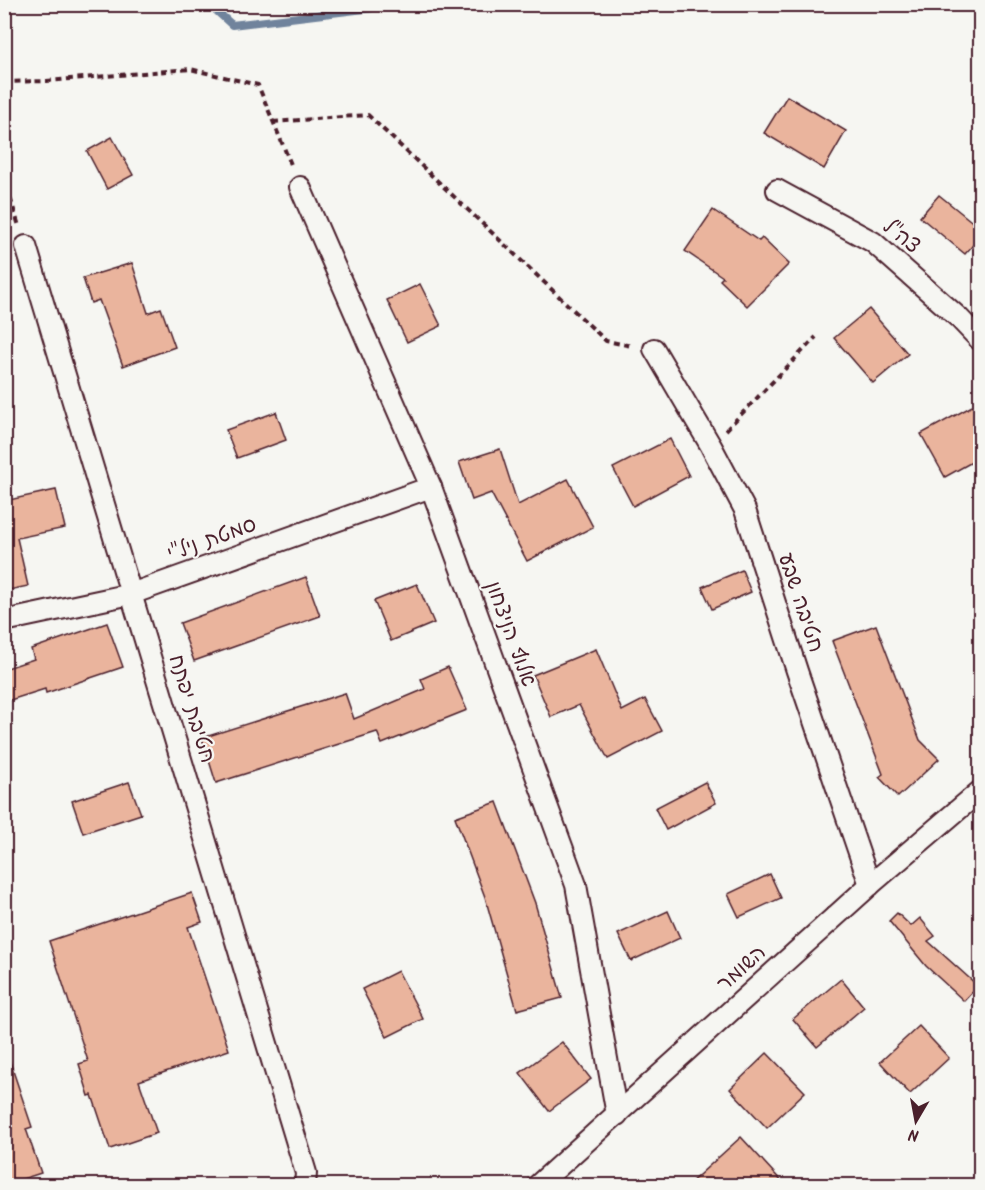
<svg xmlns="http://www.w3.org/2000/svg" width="985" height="1190" viewBox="0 0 985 1190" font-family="Kalam,'Playpen Sans Hebrew',sans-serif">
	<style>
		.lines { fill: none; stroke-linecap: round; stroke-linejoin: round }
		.stream { stroke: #6f839c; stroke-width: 8 }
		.building { fill: #eab49d; stroke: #4a1f2b; stroke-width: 1.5 }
		.minor-casing { stroke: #4a1f2b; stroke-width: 24 }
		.path { stroke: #4a1f2b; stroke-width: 4; stroke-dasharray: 6 4.5; stroke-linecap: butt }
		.minor { stroke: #f6f6f2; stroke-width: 20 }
		.labels { text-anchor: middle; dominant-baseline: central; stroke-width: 4.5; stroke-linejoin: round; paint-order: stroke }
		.street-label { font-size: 21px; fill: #4a1f2b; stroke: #f6f6f2 }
	</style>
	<rect width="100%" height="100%" fill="#f6f6f2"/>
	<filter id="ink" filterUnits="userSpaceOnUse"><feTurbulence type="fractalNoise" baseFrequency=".0167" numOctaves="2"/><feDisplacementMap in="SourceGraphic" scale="12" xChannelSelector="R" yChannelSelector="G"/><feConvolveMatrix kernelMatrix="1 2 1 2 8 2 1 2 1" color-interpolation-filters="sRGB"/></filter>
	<g filter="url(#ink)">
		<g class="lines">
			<path class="stream" d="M209 4 232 25 406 4"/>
		</g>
		<g class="building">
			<path d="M787 96 846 131 824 169 764 133Z"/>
			<path d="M112 137 133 175 107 189 87 151Z"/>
			<path d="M939 195 981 229V236L965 254 920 217Z"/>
			<path d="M713 210 759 241 762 238 789 264 747 306 720 280 723 277 685 251Z"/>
			<path d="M132 263 148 313 161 308 175 347 123 366 99 300 91 303 83 278Z"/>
			<path d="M420 284 441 326 407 342 387 300Z"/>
			<path d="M869 309 908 354 873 383 834 338Z"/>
			<path d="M974 405 981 416V457L945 477 921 434Z"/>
			<path d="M276 412 286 440 237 458 226 430Z"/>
			<path d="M670 439 689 476 633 506 613 468Z"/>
			<path d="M500 449 518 505 568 479 593 527 527 561 491 493 472 500 459 462Z"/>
			<path d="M56 490 65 528 17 538 28 586 4 591V501Z"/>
			<path d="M742 570 751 592 712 609 702 587Z"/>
			<path d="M306 577 320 616 194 661 180 623Z"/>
			<path d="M417 584 434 623 391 641 374 601Z"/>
			<path d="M107 623 123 667 46 693 45 689 4 702V669L34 659 31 649Z"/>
			<path d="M876 625 920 740 939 759 898 797 879 777 883 774 832 641Z"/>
			<path d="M596 649 622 711 645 699 662 731 608 759 579 705 551 717 533 675Z"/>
			<path d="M448 667 467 710 382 744 377 732 216 783 202 738 345 693 354 719 425 689 421 679Z"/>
			<path d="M129 782 141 814 83 833 72 801Z"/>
			<path d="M705 782 716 803 666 830 655 808Z"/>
			<path d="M497 802 535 903 562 998 517 1010 485 897 455 817Z"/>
			<path d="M770 874 781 898 739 917 728 894Z"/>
			<path d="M192 893 202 922 188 927 229 1050 139 1081 157 1133 110 1149 92 1095 89 1096 79 1064 88 1061 49 941Z"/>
			<path d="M668 911 680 938 631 961 618 934Z"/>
			<path d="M897 913 911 926 920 918 935 936 928 941 978 986 964 1001 926 966 889 921Z"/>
			<path d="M398 971 423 1019 387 1037 362 989Z"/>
			<path d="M841 979 864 1007 817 1047 793 1019Z"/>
			<path d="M919 1026 949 1058 910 1094 880 1062Z"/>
			<path d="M562 1042 591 1079 549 1111 520 1073Z"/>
			<path d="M767 1053 805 1092 767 1128 730 1089Z"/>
			<path d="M8 1056 32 1127 26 1129 41 1173 4 1185V1057Z"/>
			<path d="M741 1137 785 1185H688Z"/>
		</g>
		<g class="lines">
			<g class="minor-casing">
				<g id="minor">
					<path d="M300 187 431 487 576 885 617 1115"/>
					<path d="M777 190 873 242 959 318 980 340"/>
					<path d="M26 246 306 1173 305 1186"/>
					<path d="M654 349 711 446 745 510 797 671 870 885"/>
					<path d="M4 621 131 594 431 487"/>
					<path d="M537 1186 870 885 980 791"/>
				</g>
			</g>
			<g class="path">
				<path d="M4 82 47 81 190 69 258 85 292 167"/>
				<path d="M273 122 368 115 606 341 632 346"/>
				<path d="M4 178 19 226"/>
				<path d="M726 430 816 337"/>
			</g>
			<use href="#minor" class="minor"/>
		</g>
	</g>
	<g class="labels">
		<g class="street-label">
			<text transform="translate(901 237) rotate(39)">צה"ל</text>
			<text transform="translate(212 540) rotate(-20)">סמטת ניל"י</text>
			<text transform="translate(800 603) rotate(72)">חטיבה שבע</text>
			<text transform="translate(510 634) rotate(70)">אלוף הניצחון</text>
			<text transform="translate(191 709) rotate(73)">חטיבת יפתח</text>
			<text transform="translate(742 969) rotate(-42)">השומר</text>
		</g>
	</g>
	<rect width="985" height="1190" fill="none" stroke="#f6f6f2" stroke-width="24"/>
	<rect x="12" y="12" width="961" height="1166" fill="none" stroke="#4a1f2b" stroke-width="2" filter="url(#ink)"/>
	<g transform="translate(916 1121) rotate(190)" stroke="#f6f6f2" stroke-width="4.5" paint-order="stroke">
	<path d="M0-4.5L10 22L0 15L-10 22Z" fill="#4a1f2b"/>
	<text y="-9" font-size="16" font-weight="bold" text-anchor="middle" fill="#4a1f2b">N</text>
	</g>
</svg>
